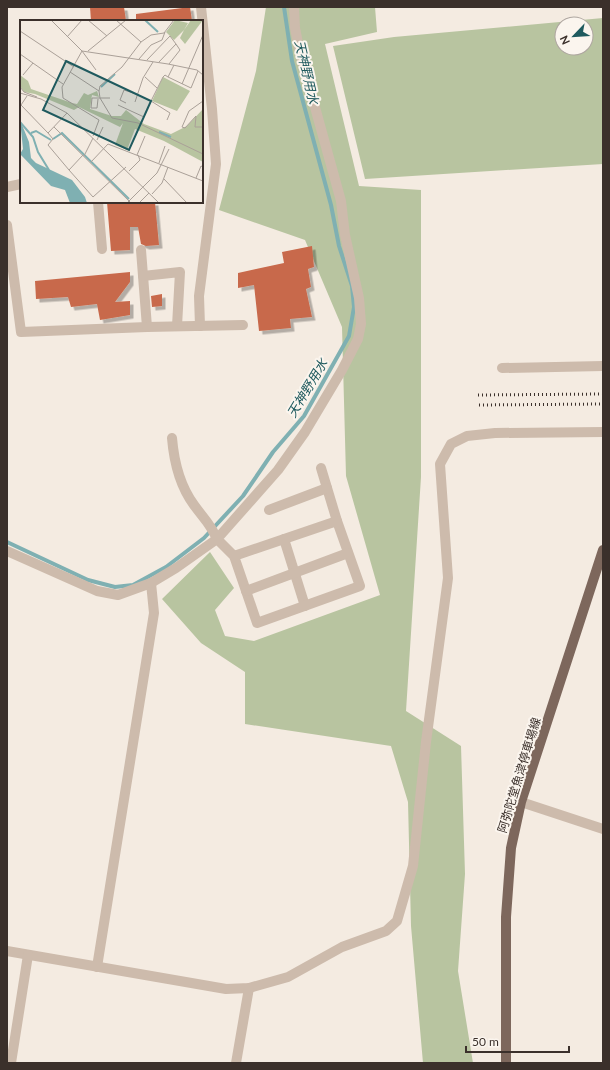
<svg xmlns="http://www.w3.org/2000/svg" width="610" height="1070" viewBox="0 0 610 1070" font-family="Lato,'Noto Sans JP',sans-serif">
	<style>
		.green { fill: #b8c4a0; fill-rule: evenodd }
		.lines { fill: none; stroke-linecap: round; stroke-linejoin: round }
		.stream { stroke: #7fb0b2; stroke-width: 4 }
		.building { fill: #c8694b; filter: url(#shadow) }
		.minor { stroke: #cdbbac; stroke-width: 10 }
		.major { stroke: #7d675c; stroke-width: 10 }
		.rail { stroke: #3b302b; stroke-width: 3; stroke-dasharray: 1 3; stroke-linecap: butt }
		.labels { text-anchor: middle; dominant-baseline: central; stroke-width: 4; stroke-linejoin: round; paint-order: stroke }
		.street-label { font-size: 12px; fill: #3b302b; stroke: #fbf5ee }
		.water-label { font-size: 13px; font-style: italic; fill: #1f5a5e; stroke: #fbf5ee }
		.inset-river { fill: none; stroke: #7fb0b2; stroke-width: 2 }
		.inset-road { fill: none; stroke: #aaa098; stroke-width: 1 }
		.view { fill: #1f5a5e; fill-opacity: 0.15; stroke: #1f5a5e; stroke-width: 2 }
		.inset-edge { fill: none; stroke: #3b302b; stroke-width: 2 }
	</style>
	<defs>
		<filter id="shadow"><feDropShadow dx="3.5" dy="3.5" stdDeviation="0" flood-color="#0004"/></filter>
	</defs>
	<rect width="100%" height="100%" fill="#f4ebe1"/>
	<g class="green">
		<path d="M266 7H375L377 32 325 44 359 186 421 190V477L406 711 461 746 465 874 458 971 473 1063H423L411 926 408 802 391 746 245 724V672L201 643 162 599 210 552 234 588 215 610 225 636 254 641 380 595 346 476 342 327 305 240 219 210 256 71Z"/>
		<path d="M603 18V164L365 179 333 46 394 37ZM562 24H586V48H562Z"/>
	</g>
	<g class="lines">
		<path class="stream" d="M7 542 88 580 115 587 133 585 166 567 204 538 243 496 273 452 304 416 349 336 354 307 352 286 339 246 331 205 292 61 284 7"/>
	</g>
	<g class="building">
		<path d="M90 7H124L126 21H91Z"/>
		<path d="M190 7 192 21H136V14Z"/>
		<path d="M107 202H155L159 245 146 246 141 244 138 227H130V250L111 251Z"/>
		<path d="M312 246 314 267 308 269 311 287 306 289 312 317 290 319 291 328 259 331 254 285 238 288V273L284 263 282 252Z"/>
		<path d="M130 272V282L115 302 130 301V315L100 320 97 304 71 307 68 297 36 299 35 281Z"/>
		<path d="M162 294V306L152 307 151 296Z"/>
	</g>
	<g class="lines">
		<g class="minor">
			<path d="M7 187 21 184"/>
			<path d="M98 202 102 249"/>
			<path d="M7 225 21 332 147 327 141 250"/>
			<path d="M143 276 180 272 177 326"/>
			<path d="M200 326 199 296 216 164 212 109 201 7"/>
			<path d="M147 327 243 325"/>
			<path d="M502 368 603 366"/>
			<path d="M321 468 337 521"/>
			<path d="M269 510 327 488"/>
			<path d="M284 539 305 606"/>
			<path d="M7 551 97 591 118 595 151 583 154 613 97 967"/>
			<path d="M234 556 337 521 360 586 257 623 234 556 217 539 278 470 305 432 342 370 358 339 361 324 359 298 345 235 341 201 300 53 295 28 294 7"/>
			<path d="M151 583 176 568 217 539C210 523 204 519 194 505 180 486 174 462 172 438"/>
			<path d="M246 591 348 553"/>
			<path d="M521 802 603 829"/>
			<path d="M7 951 226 989 249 988 288 977 342 947 386 931 397 921 413 866 426 742 448 578 440 464 451 444 467 436 495 433 603 432"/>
			<path d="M11 1063 28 955"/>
			<path d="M236 1063 249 988"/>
		</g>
		<path class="major" d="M506 1063V917L511 848 521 802 603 550"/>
		<g class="rail">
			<path d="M478 395 603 394"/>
			<path d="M479 405 603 404"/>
		</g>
	</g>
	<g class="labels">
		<g class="street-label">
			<text transform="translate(519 775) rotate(-73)">阿弥陀堂魚津停車場線</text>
		</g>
		<g class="water-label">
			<text transform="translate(307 72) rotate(77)">天神野用水</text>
			<text transform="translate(307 388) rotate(-59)">天神野用水</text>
		</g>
	</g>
	<g transform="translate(20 20)">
		<rect width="183" height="183" fill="#f4ebe1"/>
		<path d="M155 0 168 3 164 10 171 0H183L165 24 160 18 164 10 154 20 146 12ZM0 55 8 61 11 69 52 83 57 84 64 73 68 75 77 71 79 77 72 75 70 89 92 96H101L106 90 124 104 151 114 167 106 183 89V142L144 121 115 109 107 130 95 125 103 103 116 105 103 103 100 107 59 87 54 90 15 74 4 72 0 66ZM143 57 170 71 157 91 132 81Z" fill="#b8c4a0"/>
		<path d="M0 100 9 122 11 138 16 143 52 160 65 177 67 183H50L45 170 31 166 0 134 3 129Z" fill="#7fb0b2"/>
		<path class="inset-river" d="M125 0 138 12M81 67 95 54M0 102 13 117 18 132 29 150M139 112 151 117M11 113 16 111 31 120M33 119 42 113 109 179"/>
		<path class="inset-road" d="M31 0 62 31 148 44 177 50 183 55M68 0 87 16M96 0 121 22M0 11 54 47M47 17 62 0M68 31 106 0M0 34 43 64M119 39 131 25 142 20 145 12M127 40 150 16 156 24M139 42 156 24 160 30 149 44M154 45 148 57 171 68 178 51M50 52 79 71 80 66 102 47 121 22 131 15 144 13 154 0M3 55 13 43M125 57 137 68M162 64 183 15M0 67 4 72 17 77M79 71 80 78H90M0 73 21 79 47 93 139 183M7 76 1 85 28 113 47 93M78 79 77 88H71L72 78H80L92 98 118 103 183 134M183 81 169 91 162 107 165 108 176 96 175 107H183M115 82 123 58 133 42M106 83 100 80 104 70 116 74M98 85 124 97M147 100 150 93 131 81 143 57 145 55 148 57M34 107 111 183M28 113 33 119 28 125 49 150 63 135M73 116 79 100 43 78 42 67 62 31 76 50M77 120 83 107M117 135 125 116M64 136 73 118M71 142 88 124 183 161M139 143 145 126M49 150 73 177 106 147M109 151 120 140 118 135M176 158 181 146 183 147M144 159 167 183M132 174 142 163 148 147M107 183 137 153 149 129M119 183 129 173"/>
		<path class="view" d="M46 41 131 81 109 130 23 90Z"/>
		<rect width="183" height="183" class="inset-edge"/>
	</g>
	<rect width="610" height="1070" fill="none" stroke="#3b302b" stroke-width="16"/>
	<g transform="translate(574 36) rotate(245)"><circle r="19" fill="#fbf5ee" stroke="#aea6a0"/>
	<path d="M0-3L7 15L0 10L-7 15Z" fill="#1f5a5e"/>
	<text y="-6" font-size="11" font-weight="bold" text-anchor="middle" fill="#3b302b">N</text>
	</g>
	<path d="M466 1046v6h103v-6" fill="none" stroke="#3b302b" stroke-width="2"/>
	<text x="472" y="1046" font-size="12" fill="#3b302b" stroke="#fbf5ee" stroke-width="3" paint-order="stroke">50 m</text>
</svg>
